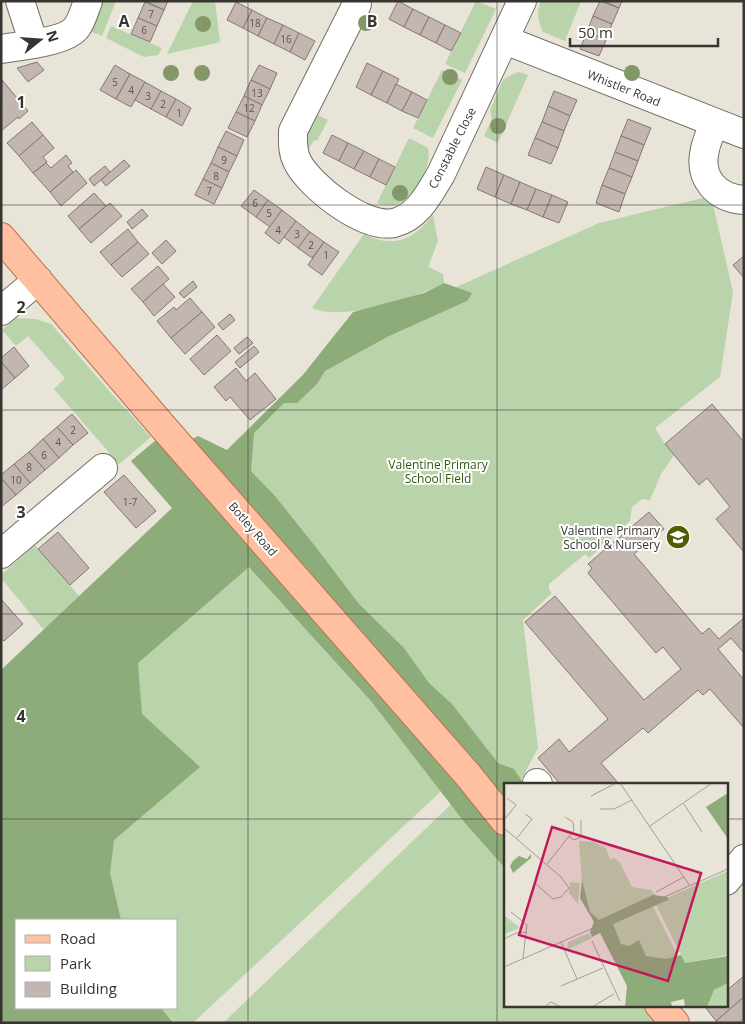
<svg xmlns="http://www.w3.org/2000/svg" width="745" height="1024" viewBox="0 0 745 1024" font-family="'Open Sans',sans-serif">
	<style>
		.green { fill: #b9d3aa }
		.forest { fill: #8eac7a }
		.building { fill: #c3b5b0; stroke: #857874 }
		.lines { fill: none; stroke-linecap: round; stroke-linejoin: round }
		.minor-casing { stroke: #736f64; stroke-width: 30 }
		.major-casing { stroke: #b87450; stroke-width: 30 }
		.minor { stroke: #fff; stroke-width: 28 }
		.major { stroke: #fec0a0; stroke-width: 28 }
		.tree { fill: #849769 }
		.grid { fill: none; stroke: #373531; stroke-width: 1; stroke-opacity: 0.55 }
		.labels { text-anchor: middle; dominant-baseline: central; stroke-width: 4; stroke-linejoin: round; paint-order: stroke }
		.number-label { font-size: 10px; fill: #5a5551 }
		.street-label { font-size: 12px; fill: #373531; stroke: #fff }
		.park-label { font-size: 12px; fill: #32580e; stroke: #fff }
		.poi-label { font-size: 12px; fill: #373531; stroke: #fff; text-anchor: end }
		.inset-road { fill: none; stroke: #a19e95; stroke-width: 1 }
		.view { fill: #c2185b; fill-opacity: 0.15; stroke: #c2185b; stroke-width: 2.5 }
		.inset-edge { fill: none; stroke: #373531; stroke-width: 2.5 }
		.grid-label { font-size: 16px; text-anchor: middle; font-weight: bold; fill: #373531; stroke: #fff; stroke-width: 4; stroke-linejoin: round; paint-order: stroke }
	</style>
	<rect width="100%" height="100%" fill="#e8e4d8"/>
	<g class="green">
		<path d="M97 1H116L102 36 90 31Z"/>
		<path d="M193 1H215L220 42 167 54Z"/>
		<path d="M476 1 496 9 465 73 445 64Z"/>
		<path d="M541 1H581L565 41 543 32C538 21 536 13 541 1Z"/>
		<path d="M111 26 162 48 158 55 144 57 106 38Z"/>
		<path d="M442 70 462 80 433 138 413 128Z"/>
		<path d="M519 72 528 75 498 143 484 136 492 119 490 110 503 80 511 75Z"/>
		<path d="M313 113 328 120 317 141 314 140 305 156 302 148Z"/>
		<path d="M409 138 428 148C430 164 427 167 420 181 410 200 400 209 377 203Z"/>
		<path d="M711 196 733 292 720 377 655 428 665 444 674 455 661 474 650 500 642 499 632 507 630 521 589 558 585 554 549 584V590L552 593 523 620 538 748 519 784H505L227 450 320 358 374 324 599 223Z"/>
		<path d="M433 215 438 241 428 267 443 274 444 283C415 298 342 322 312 308L364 234C394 249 413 240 433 215Z"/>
		<path d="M16 318 36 319 51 324 111 393 151 437 119 464 54 389 65 378 28 336 16 346 2 330Z"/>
		<path d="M229 522 454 779 193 1023H98L90 1008H176V920H42L1 730Z"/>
		<path d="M35 545 79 596 44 630 1 578V575Z"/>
		<path d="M464 792 505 840V1005H645L660 1023H223Z"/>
	</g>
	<path class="forest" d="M444 283 472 293 467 301 389 336 325 371 317 384 297 403H284L254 433 251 471 275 496 315 546 359 604 404 648 429 683 452 704 498 763 514 769 524 784H505V868L465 823 371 701 249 567 138 663 142 714 200 767 114 840 110 873 121 920H16V1008H161L173 1023H1V670L172 508 131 461 156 440 168 451 198 436 227 450 302 376 353 312 424 293Z"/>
	<g class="building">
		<path d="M145 1H168L164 10Z"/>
		<path d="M398 1 413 9 404 27 389 19Z"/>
		<path d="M600 1 619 8 612 24 593 16Z"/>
		<path d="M603 1H622L619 8Z"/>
		<path d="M145 2 164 10 157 26 138 18Z"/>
		<path d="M236 2 252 10 243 28 227 20Z"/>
		<path d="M413 9 429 17 420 35 404 27Z"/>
		<path d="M252 10 267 18 258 36 243 28Z"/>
		<path d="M593 16 612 24 606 40 587 32Z"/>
		<path d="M429 17 445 25 436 43 420 35Z"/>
		<path d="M138 18 157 26 150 42 131 34Z"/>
		<path d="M267 18 283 25 274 44 258 36Z"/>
		<path d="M283 25 299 33 290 52 274 44Z"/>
		<path d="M445 25 461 33 451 51 436 43Z"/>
		<path d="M587 32 606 40 599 56 580 49Z"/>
		<path d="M299 33 315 41 305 60 290 52Z"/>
		<path d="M37 62 44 70 28 82 17 68Z"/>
		<path d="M367 63 383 71 371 95 356 87Z"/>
		<path d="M115 65 130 74 116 99 100 90Z"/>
		<path d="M259 65 277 73 270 89 251 80Z"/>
		<path d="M383 71 399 79 387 103 371 95Z"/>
		<path d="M130 74 145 82 131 107 116 99Z"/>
		<path d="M2 80 28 111 19 119 18 117 1 131Z"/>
		<path d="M251 80 270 89 262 105 244 96Z"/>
		<path d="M145 82 161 91 151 109 135 100Z"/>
		<path d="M396 84 412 92 402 111 387 103Z"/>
		<path d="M161 91 176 99 166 117 151 109Z"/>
		<path d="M554 91 577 100 570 116 548 106Z"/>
		<path d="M412 92 427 100 418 118 402 111Z"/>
		<path d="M244 96 262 105 255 121 236 112Z"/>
		<path d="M176 99 191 108 182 126 166 117Z"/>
		<path d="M548 106 570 116 564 131 542 122Z"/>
		<path d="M236 112 255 121 247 137 228 128Z"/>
		<path d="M628 119 651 128 644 145 621 136Z"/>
		<path d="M32 122 43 135 19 156 7 143Z"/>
		<path d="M542 122 564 131 558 148 535 138Z"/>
		<path d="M226 131 244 140 237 156 218 147Z"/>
		<path d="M43 135 54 148 43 157 47 162 33 173 19 156Z"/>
		<path d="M332 135 348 143 339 161 323 153Z"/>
		<path d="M621 136 644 145 638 161 615 152Z"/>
		<path d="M535 138 558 148 551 164 528 155Z"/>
		<path d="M348 143 364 151 354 169 339 161Z"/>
		<path d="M218 147 237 156 229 172 211 163Z"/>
		<path d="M364 151 379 159 370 177 354 169Z"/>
		<path d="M615 152 638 161 632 177 609 168Z"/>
		<path d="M66 155 72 163 68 166 73 172 50 192 33 173 46 163 51 168Z"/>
		<path d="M379 159 395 167 386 185 370 177Z"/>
		<path d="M124 160 130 166 106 186 101 180Z"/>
		<path d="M211 163 229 172 222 188 203 179Z"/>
		<path d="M105 166 110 172 94 186 89 179Z"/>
		<path d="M486 167 504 175 495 197 477 189Z"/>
		<path d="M609 168 632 177 625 194 602 185Z"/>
		<path d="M76 170 87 183 61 206 50 192Z"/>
		<path d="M504 175 520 182 511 204 495 197Z"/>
		<path d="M203 179 222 188 214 204 195 195Z"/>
		<path d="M520 182 536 189 527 210 511 204Z"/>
		<path d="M602 185 625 194 619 212 596 203Z"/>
		<path d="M536 189 552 195 543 217 527 210Z"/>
		<path d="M254 190 268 200 256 217 241 206Z"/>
		<path d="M94 193 106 206 79 229 68 216Z"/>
		<path d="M552 195 568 202 559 223 543 217Z"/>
		<path d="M268 200 282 210 270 227 256 217Z"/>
		<path d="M110 203 122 216 91 243 79 229Z"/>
		<path d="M142 209 148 216 132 229 127 222Z"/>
		<path d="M282 210 296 221 279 244 265 233Z"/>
		<path d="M296 221 310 232 298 248 284 237Z"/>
		<path d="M128 229 138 242 111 265 100 252Z"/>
		<path d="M310 232 324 242 312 258 298 248Z"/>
		<path d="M166 240 176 251 162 264 152 253Z"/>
		<path d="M138 242 149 254 122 277 111 265Z"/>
		<path d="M324 242 339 252 322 275 308 265Z"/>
		<path d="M744 256V278L733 265Z"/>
		<path d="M158 266 169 279 143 302 131 289Z"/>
		<path d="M193 281 197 287 184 298 179 293Z"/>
		<path d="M163 284 175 297 154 316 143 302Z"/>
		<path d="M190 298 202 312 171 338 157 321 174 307 176 310Z"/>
		<path d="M202 312 215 327 185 354 171 338Z"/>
		<path d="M230 314 235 320 223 330 218 324Z"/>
		<path d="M217 335 231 351 204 375 190 359Z"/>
		<path d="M247 337 253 343 239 354 234 348Z"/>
		<path d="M254 346 259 352 240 368 235 362Z"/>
		<path d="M14 347 29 366 15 378 1 362V358Z"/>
		<path d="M1 362 15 378 1 390Z"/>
		<path d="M236 368 246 381 255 373 276 399 250 420 230 397 226 401 214 387Z"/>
		<path d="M712 404 744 442V552L716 519 730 507 707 478 699 485 665 444Z"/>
		<path d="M72 414 88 433 73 445 57 427Z"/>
		<path d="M57 427 73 445 59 458 43 439Z"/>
		<path d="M43 439 59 458 45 470 29 452Z"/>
		<path d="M29 452 45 470 30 483 14 464Z"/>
		<path d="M14 464 30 483 16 495 1 478V475Z"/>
		<path d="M124 475 156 511 136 528 104 492Z"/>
		<path d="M1 478 16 495 1 507Z"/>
		<path d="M649 512 664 529 634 554 702 634 709 628 719 639 744 618V653L731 638 718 649 744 680V728L710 689 703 695 698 690 648 733 643 728 601 763 619 784H560L538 758 559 739 569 752 608 719 525 622 555 596 644 700 681 669 663 647 656 653 588 573 592 568 588 564Z"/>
		<path d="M58 532 89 568 70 585 38 549Z"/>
		<path d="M1 599 23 624 4 641 1 639Z"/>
		<path d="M744 976V997L716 1021 706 1008 709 1005H726V991Z"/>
		<path d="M744 997V1018L739 1023H718L716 1021Z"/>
	</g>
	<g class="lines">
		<g class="minor-casing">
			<g id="minor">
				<path d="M20 1 34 44"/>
				<path d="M357 4 293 131C293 141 292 151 297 161 309 186 364 229 394 223 418 217 429 194 441 174L522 1"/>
				<path d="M505 40 744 134"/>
				<path d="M1 49C19 46 67 42 77 27 82 20 85 9 88 1"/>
				<path d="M714 123C711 132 707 140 705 149 698 178 716 198 744 200"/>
				<path d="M1 311 38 280"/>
				<path d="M1 554 103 468"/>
				<path d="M537 783 538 784"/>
				<path d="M726 881 744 859"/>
			</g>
		</g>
		<g class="major-casing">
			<g id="major">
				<path d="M1 237 164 428 468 775 505 821"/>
				<path d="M659 1005 675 1023"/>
			</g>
		</g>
		<use href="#minor" class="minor"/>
		<use href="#major" class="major"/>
	</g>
	<g class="tree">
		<circle cx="366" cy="23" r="8"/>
		<circle cx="203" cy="24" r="8"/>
		<circle cx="171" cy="73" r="8"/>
		<circle cx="202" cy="73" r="8"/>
		<circle cx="632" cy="73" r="8"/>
		<circle cx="450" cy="77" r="8"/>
		<circle cx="498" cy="126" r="8"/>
		<circle cx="400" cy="193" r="8"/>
	</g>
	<path class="grid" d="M248 1V1023M497 1V1023M1 205H744M1 410H744M1 614H744M1 819H505M726 819H744"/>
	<defs>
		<g id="school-disc" transform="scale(1.25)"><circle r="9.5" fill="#4f5e00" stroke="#fff"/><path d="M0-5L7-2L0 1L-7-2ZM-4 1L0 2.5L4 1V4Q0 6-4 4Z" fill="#fff"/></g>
	</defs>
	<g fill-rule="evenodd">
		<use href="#school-disc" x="678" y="537"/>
	</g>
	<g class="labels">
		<g class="number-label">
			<text x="151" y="14">7</text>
			<text x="255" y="23">18</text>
			<text x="144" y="30">6</text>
			<text x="286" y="39">16</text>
			<text x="115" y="82">5</text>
			<text x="131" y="90">4</text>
			<text x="257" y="93">13</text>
			<text x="148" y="96">3</text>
			<text x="163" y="104">2</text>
			<text x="249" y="108">12</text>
			<text x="179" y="113">1</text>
			<text x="224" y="160">9</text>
			<text x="216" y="176">8</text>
			<text x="209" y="191">7</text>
			<text x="255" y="203">6</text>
			<text x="269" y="213">5</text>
			<text x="278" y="230">4</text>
			<text x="297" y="234">3</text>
			<text x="311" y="245">2</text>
			<text x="326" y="255">1</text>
			<text x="73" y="430">2</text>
			<text x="58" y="442">4</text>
			<text x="44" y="455">6</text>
			<text x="29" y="467">8</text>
			<text x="16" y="480">10</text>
			<text x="130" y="502">1-7</text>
		</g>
		<g class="street-label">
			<text transform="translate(624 88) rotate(22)">Whistler Road</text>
			<text transform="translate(452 148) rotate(-63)">Constable Close</text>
			<text transform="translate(253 529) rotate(49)">Botley Road</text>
		</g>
		<g class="park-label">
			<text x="438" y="464">Valentine Primary<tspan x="438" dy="14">School Field</tspan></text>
		</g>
		<g class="poi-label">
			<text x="660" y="530">Valentine Primary<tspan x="660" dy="14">School &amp; Nursery</tspan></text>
		</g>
	</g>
	<g transform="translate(504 783)">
		<rect width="224" height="224" fill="#e8e4d8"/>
		<path d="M75 58 90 59 102 65 106 76 111 75 116 80 128 104 147 107 154 114 91 141 79 112ZM224 88V172L181 180 151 120ZM66 99 76 100 74 121 65 110ZM148 121 178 181 125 192 101 142ZM0 132 16 145 0 151ZM85 150 88 155 63 167 64 159ZM224 200V224H203L210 207Z" fill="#b9d3aa"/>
		<path d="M224 10V56L202 24ZM27 71V75L9 90 6 83 9 78 15 73 23 76ZM78 97 86 129 95 137 149 112 164 114V117L109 141 117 161 125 163 135 157 142 173 162 176 177 172 181 180 224 173V200L210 207 203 224H181L180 216 167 219 168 224H121L123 203 96 150 88 154 86 149 90 139 76 115Z" fill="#8eac7a"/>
		<path class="inset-road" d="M116 0 186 103M87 13 112 0M180 21 198 49M96 26H110L128 17M0 37 12 22 3 15M146 43 208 0M0 45 57 94 65 105 57 114 49 116 32 101M65 54 70 57 77 54V37M13 55 28 36 21 31M43 81 70 47 69 39 61 34M152 109 180 94M7 129 23 142 19 175M0 156 12 150 23 149M88 158 116 218M57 159 73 196M0 184 224 86M57 203 99 185M41 224 47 219 57 224M88 224 110 211"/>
		<path class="view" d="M48 44 197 90 164 198 15 152Z"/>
		<rect width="224" height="224" class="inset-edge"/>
	</g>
	<g class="grid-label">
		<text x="124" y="27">A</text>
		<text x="372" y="27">B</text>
		<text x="21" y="108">1</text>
		<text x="21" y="313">2</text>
		<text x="21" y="518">3</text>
		<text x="21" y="722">4</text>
	</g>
	<rect width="745" height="1024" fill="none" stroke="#373531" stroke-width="5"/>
	<rect x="15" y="919" width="162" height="90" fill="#ffffff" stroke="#afaead"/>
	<rect x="25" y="935" width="25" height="8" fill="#fec0a0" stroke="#afaead"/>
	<text x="60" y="944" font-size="15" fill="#373531">Road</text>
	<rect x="25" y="956" width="25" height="15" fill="#b9d3aa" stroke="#afaead"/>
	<text x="60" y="969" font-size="15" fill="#373531">Park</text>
	<rect x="25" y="982" width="25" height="15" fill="#c3b5b0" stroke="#afaead"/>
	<text x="60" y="994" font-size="15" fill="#373531">Building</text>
	<g transform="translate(40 40) rotate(73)" stroke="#ffffff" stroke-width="4" paint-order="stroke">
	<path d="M0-4L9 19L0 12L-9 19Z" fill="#373531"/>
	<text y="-8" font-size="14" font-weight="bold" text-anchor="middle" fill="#373531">N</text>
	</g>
	<path d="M570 38v8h148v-8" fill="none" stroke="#373531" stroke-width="2.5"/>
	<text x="578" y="38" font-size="15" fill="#373531" stroke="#ffffff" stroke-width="4" paint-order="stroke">50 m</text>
</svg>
